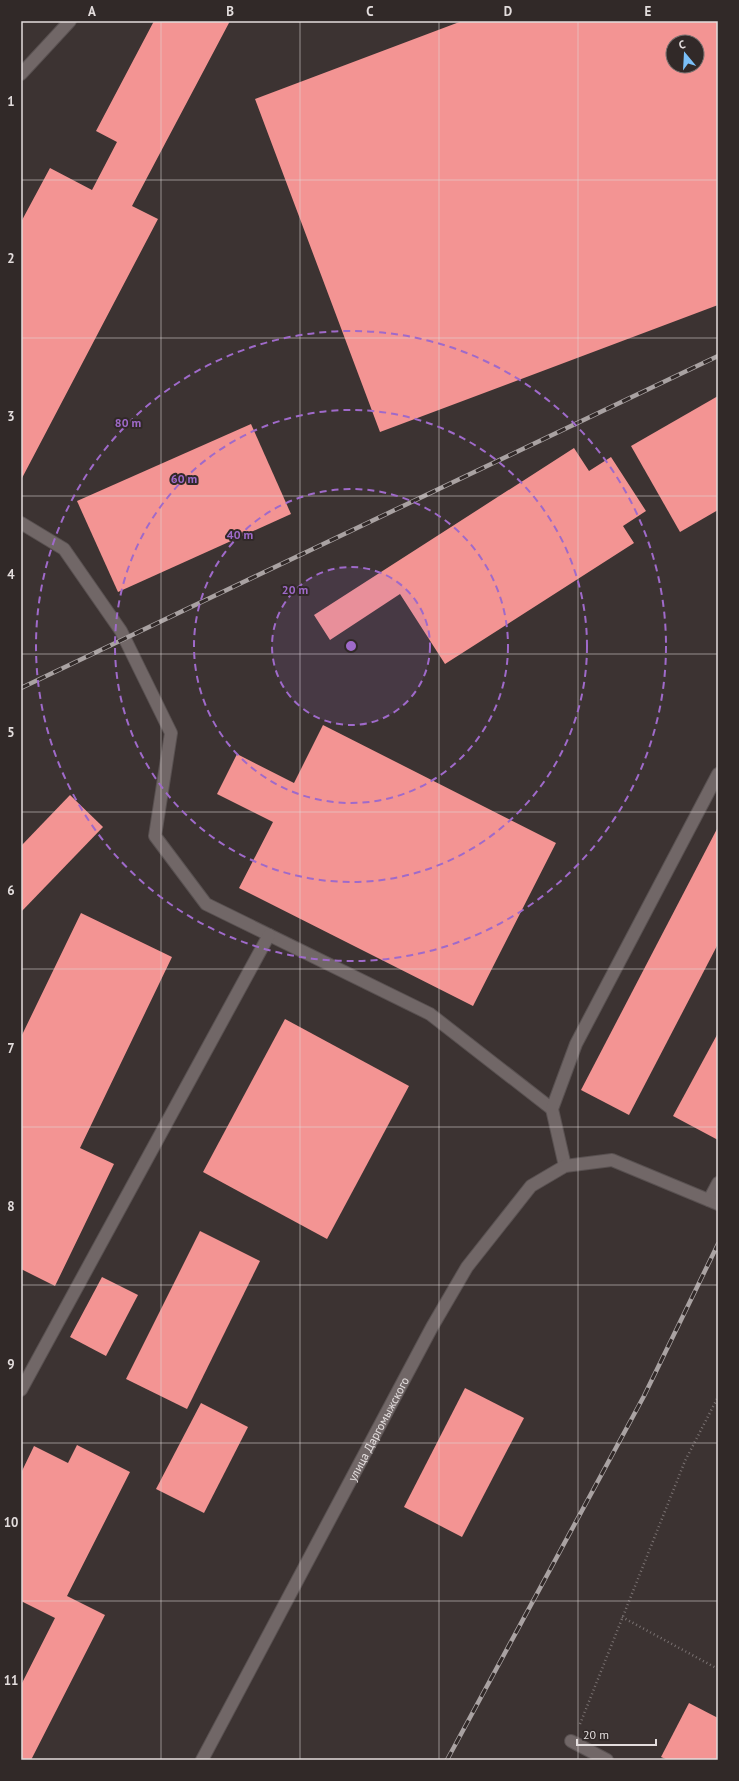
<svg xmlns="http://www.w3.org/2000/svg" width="739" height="1781" viewBox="0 0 739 1781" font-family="'PT Sans',sans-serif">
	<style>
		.building { fill: #f39493; fill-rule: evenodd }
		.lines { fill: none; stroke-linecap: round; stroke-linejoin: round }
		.minor-casing { stroke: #595151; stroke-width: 14 }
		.path { stroke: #7a7272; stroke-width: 2.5; stroke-dasharray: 1 3; stroke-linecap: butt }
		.minor { stroke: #716767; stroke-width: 12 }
		.rail-casing { stroke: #a9a2a2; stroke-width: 4.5 }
		.rail { stroke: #312928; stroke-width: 3; stroke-dasharray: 9; stroke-linecap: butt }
		.grid { fill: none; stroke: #e3dddd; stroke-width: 1; stroke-opacity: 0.55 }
		.ring { fill: none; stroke: #9f6aca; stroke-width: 2; stroke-dasharray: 7 5 }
		.labels { text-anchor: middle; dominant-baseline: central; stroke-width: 4; stroke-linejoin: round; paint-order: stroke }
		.street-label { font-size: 12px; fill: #e3dddd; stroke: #312928 }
		.centre { fill: #9f6aca; stroke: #312928; stroke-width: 2 }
		.ring-label { font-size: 12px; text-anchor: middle; font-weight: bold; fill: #9f6aca; stroke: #312928; stroke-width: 4; stroke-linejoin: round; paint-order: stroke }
		.neatline { fill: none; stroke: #e3dddd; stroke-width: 1.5 }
		.grid-label { font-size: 13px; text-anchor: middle; font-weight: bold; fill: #e3dddd }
	</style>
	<rect width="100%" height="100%" fill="#3c3332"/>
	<g class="building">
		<path d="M154 21H230L132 206 158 219 21 480V222L50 168 92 190 117 142 96 131Z"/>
		<path d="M462 21H718V305L380 432 255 99ZM673 42H697V66H673Z"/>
		<path d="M718 396V510L680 532 631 446Z"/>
		<path d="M251 424 291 514 118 592 77 501Z"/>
		<path d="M574 448 589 471 611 457 646 511 623 526 634 543 445 664 400 594 330 640 314 615Z"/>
		<path d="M323 725 556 843 473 1006 239 888 273 822 217 794 237 754 294 783Z"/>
		<path d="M70 795 103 827 21 912V846Z"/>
		<path d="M718 827V944L629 1115 581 1090Z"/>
		<path d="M81 913 172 957 80 1148 114 1164 55 1286 21 1269V1037Z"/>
		<path d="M285 1019 409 1086 327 1239 203 1172Z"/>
		<path d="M718 1033V1140L673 1116Z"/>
		<path d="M200 1231 260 1261 187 1409 126 1379Z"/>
		<path d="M102 1277 138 1295 106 1356 70 1337Z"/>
		<path d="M465 1388 524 1418 462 1537 404 1507Z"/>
		<path d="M201 1403 248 1427 204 1513 156 1489Z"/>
		<path d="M77 1445 130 1472 67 1596 105 1615 31 1760H21V1685L55 1618 21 1601V1473L34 1446 68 1463Z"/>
		<path d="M689 1703 718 1718V1760H668L661 1757Z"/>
	</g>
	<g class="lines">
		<g class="minor-casing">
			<g id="minor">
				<path d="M21 74 70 21"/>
				<path d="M21 523 64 549 121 631 171 733 155 836 206 904 430 1014 552 1109"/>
				<path d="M565 1166 552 1109 576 1044 718 774"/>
				<path d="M709 1200 718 1183"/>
				<path d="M21 1390 269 935"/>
				<path d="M571 1741 607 1760"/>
				<path id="s1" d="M202 1760 432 1327 467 1267 531 1186 565 1166 612 1160 718 1204"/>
			</g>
		</g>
		<g class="path">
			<path d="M622 1617 718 1669"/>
			<path d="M580 1724 685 1461 718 1397"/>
		</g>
		<use href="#minor" class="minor"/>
		<g class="rail-casing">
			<g id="rail">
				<path d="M21 688 718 356"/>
				<path d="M447 1760 644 1396 718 1244"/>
			</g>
		</g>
		<use href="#rail" class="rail"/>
	</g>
	<path class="grid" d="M161 21V1760M300 21V1760M439 21V1760M578 21V1760M21 180H718M21 338H718M21 496H718M21 654H718M21 812H718M21 969H718M21 1127H718M21 1285H718M21 1443H718M21 1601H718"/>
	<circle cx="351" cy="646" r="79" fill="#9f6aca" fill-opacity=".12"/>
	<g class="ring">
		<circle cx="351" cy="646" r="79"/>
		<circle cx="351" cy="646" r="157"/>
		<circle cx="351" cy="646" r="236"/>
		<circle cx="351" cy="646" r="315"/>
	</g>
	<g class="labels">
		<g class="street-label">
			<text stroke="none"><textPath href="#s1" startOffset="375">улица Даргомыжского</textPath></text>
		</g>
	</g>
	<circle cx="351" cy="646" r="6" class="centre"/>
	<g class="ring-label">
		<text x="128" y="427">80 m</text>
		<text x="184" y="483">60 m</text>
		<text x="240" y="539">40 m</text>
		<text x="295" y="594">20 m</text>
	</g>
	<rect width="739" height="1781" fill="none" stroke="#312928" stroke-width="44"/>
	<g transform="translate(685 54) rotate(342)"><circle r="19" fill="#312928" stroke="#787170"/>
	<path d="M0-3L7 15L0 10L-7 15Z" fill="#7abff8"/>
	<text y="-6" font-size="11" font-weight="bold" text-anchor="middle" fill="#e3dddd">С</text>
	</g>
	<path d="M577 1739v6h79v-6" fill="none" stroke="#e3dddd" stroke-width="2"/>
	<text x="583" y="1739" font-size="12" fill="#e3dddd" stroke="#312928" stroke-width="3" paint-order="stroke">20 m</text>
	<rect x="22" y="22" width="695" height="1737" class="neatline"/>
	<g class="grid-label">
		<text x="92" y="16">A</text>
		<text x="230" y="16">B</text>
		<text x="370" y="16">C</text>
		<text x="508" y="16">D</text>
		<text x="648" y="16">E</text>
		<text x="11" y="106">1</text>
		<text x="11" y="263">2</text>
		<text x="11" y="421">3</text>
		<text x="11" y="579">4</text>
		<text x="11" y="737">5</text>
		<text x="11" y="895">6</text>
		<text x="11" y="1053">7</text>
		<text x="11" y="1211">8</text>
		<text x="11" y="1369">9</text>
		<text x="11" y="1527">10</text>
		<text x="11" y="1685">11</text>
	</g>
</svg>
